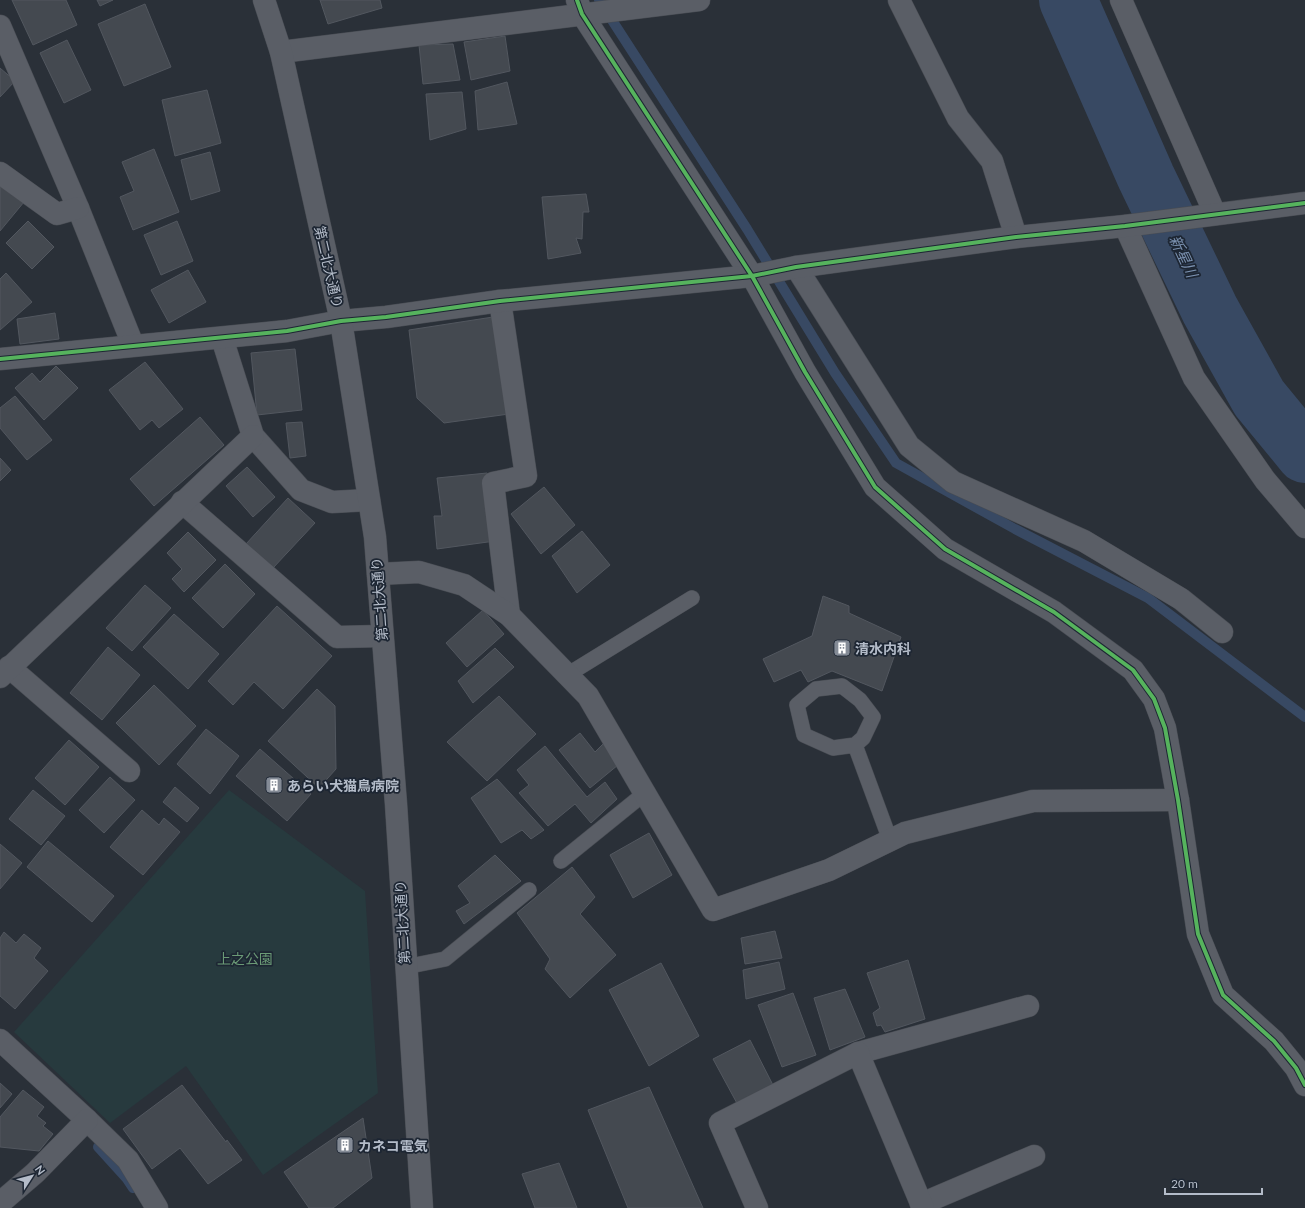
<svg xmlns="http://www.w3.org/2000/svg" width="1305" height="1208" viewBox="0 0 1305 1208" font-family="Lato,'Noto Sans JP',sans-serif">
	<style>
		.green { fill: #273a3e }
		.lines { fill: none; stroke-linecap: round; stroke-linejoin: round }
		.stream { stroke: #384963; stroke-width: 10 }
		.river { stroke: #384963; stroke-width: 58 }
		.building { fill: #444950; stroke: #52575f }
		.service-casing { stroke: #484c53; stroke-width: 16 }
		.minor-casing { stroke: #484c53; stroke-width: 23 }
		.tertiary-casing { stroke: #484c53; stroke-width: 23 }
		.service { stroke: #5a5e66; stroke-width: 15 }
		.minor { stroke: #5a5e66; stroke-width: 22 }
		.tertiary { stroke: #5a5e66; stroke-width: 22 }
		.cycleway-casing { stroke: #1d2633; stroke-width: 6 }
		.cycleway { stroke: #56b35d; stroke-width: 4 }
		.labels { text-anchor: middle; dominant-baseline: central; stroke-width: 3.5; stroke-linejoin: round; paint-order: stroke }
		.street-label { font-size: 14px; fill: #b4bcc9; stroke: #1d2633 }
		.poi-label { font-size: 14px; font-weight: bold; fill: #b4bcc9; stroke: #1d2633; text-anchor: start }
		.park-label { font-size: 14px; fill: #6b9a76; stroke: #1d2633 }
		.water-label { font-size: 15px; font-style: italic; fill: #7c92b1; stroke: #1d2633 }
	</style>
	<rect width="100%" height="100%" fill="#2a3038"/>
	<path class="green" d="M229 790 365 891 378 1093 263 1175 186 1066 110 1123 14 1032Z"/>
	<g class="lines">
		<g class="stream">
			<path d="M599 0 747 229 835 373 896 463 1015 529 1148 598 1305 717"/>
			<path d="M98 1147 127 1179 133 1188"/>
		</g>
		<path class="river" d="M1068 0 1146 177 1210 310 1259 398 1305 454"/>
	</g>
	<g class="building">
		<path d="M12 0H66L77 25 33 45Z"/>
		<path d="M97 0H113L100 6Z"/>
		<path d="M320 0H380L382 8 328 24Z"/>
		<path d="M145 4 171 67 124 86 98 24Z"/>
		<path d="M505 36 510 71 471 80 464 42Z"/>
		<path d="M67 40 91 90 64 103 40 53Z"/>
		<path d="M453 44 460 80 423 84 419 45Z"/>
		<path d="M0 68 15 81 0 97Z"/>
		<path d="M507 82 517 124 478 130 475 91Z"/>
		<path d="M207 90 221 143 175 156 162 100Z"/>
		<path d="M462 92 466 129 430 140 426 94Z"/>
		<path d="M154 149 179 212 133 230 120 197 134 191 122 162Z"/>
		<path d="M210 152 220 191 191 200 181 160Z"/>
		<path d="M3 185 24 202 0 231V188Z"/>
		<path d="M586 194 589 212H583L582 239 576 238 581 253 548 259 542 197Z"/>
		<path d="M28 221 54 247 32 269 6 243Z"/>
		<path d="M177 221 193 261 161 275 144 235Z"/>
		<path d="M188 270 206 302 169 323 151 290Z"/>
		<path d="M6 273 32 302 0 330V279Z"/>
		<path d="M55 313 59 339 20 344 17 319Z"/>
		<path d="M493 317 509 414 444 423 417 398 409 330Z"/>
		<path d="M295 349 302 410 257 415 251 353Z"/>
		<path d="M145 362 183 409 159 428 152 420 140 430 109 390Z"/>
		<path d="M56 366 78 388 44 420 15 388 32 373 40 382Z"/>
		<path d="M15 396 52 440 27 460 0 428V408Z"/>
		<path d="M200 417 224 445 154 506 130 479Z"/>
		<path d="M302 422 306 456 290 458 286 423Z"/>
		<path d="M0 458 11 470 0 481Z"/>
		<path d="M247 467 275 497 253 517 226 486Z"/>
		<path d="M487 473 495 541 437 549 434 516H442L437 478Z"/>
		<path d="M544 487 575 525 541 554 511 514Z"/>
		<path d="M288 498 315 523 273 568 246 544Z"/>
		<path d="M582 531 610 565 577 593 552 556Z"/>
		<path d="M188 532 216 560 184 592 172 579 182 569 167 553Z"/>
		<path d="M225 564 255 594 223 628 192 598Z"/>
		<path d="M145 585 171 608 132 651 106 628Z"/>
		<path d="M823 596 849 606V613L901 637 882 691 832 671 808 682 801 670 774 682 763 659 812 636Z"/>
		<path d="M277 606 332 656 283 709 254 682 233 705 208 681Z"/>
		<path d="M483 610 504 634 467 667 446 643Z"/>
		<path d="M174 614 219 654 188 689 143 647Z"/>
		<path d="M108 647 140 675 102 720 70 693Z"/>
		<path d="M495 648 514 667 473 703 458 681Z"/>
		<path d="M154 685 196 726 159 765 116 723Z"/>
		<path d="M317 689 335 706 336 769 319 788 268 741Z"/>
		<path d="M499 696 536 734 487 781 447 742Z"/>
		<path d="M206 729 239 756 210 794 177 764Z"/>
		<path d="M580 733 595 752 603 744 618 765 590 788 559 750Z"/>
		<path d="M69 740 99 767 65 805 35 778Z"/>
		<path d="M545 746 587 797 605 782 617 799 591 823 575 804 548 826 519 793 529 785 517 770Z"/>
		<path d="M260 749 311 794 287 821 236 776Z"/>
		<path d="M110 777 135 800 104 833 79 810Z"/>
		<path d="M497 779 544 830 531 839 522 830 501 843 471 798Z"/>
		<path d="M175 787 199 808 187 822 163 802Z"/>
		<path d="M33 790 65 816 41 845 9 819Z"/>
		<path d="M142 810 159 825 164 818 180 832 143 875 110 847Z"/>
		<path d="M649 833 672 875 633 898 610 855Z"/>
		<path d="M48 841 114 896 92 922 27 867Z"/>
		<path d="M0 844 22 863 0 889Z"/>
		<path d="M495 855 521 881 464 924 456 911 470 903 458 886Z"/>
		<path d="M572 867 595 897 580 914 616 955 570 998 545 969 550 959 517 913Z"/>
		<path d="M775 931 782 958 745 964 741 938Z"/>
		<path d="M4 932 16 943 24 934 41 948 34 958 48 971 15 1009 0 996V938Z"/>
		<path d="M908 960 925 1019 885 1032 881 1025 877 1026 873 1013 880 1008 867 973Z"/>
		<path d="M779 962 785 989 746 999 743 970Z"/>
		<path d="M661 963 699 1036 649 1066 609 990Z"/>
		<path d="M845 989 865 1037 830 1050 814 998Z"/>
		<path d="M793 993 816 1055 782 1067 758 1005Z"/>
		<path d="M750 1040 775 1089 739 1107 713 1059Z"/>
		<path d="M0 1083 12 1094 0 1108Z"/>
		<path d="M182 1085 226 1142 227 1140 242 1160 208 1184 180 1148 152 1169 123 1129Z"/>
		<path d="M649 1087 703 1208H628L588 1110Z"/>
		<path d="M23 1090 44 1107 37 1116 46 1123 43 1126 53 1134 39 1151 0 1147V1117Z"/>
		<path d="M363 1118 372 1178 333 1208H309L284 1172Z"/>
		<path d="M559 1163 577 1208H535L522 1174Z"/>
	</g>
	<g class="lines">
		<g class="service-casing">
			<g id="service">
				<path d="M567 675 692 598"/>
				<path d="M855 745 863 738 873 717 860 700 842 686 816 689 797 705 804 735 833 748 855 745 890 840"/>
				<path d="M561 861 645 793"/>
				<path d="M405 967 445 959 529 890"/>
			</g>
		</g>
		<g class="minor-casing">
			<g id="minor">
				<path d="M577 0 582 14 752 276 805 372 875 487 945 549 1054 612 1133 670 1154 699 1165 728 1178 800 1198 934 1223 995 1274 1041 1296 1068 1305 1085"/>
				<path d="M899 0 958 118 992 161 1016 237"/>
				<path d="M1121 0 1215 214"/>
				<path d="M0 26 78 208 133 345"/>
				<path d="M281 52 699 0"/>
				<path d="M0 173 57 214 78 208"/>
				<path d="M1125 226 1194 378 1265 480 1305 527"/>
				<path d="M796 267 909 446 953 482 1084 541 1181 599 1222 632"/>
				<path d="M500 301 526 476 493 483 509 615"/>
				<path d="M222 338 253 436 301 490 332 502 369 500"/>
				<path d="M0 359 287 331 341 321 386 317 500 301 752 276 796 267 1016 237 1125 226 1305 203"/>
				<path d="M182 502 337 637 382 636"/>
				<path d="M378 574 419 572 464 585 509 615 588 696 713 910 829 870 905 833 1033 801 1178 800"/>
				<path d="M9 667 129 771"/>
				<path d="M0 677 253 436"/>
				<path d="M0 1040 87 1120 128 1160 157 1208"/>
				<path d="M858 1053 1028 1006"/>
				<path d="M0 1203 35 1173 87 1120"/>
				<path d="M921 1204 1034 1156"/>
				<path d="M757 1208 720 1123 858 1053 923 1208"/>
			</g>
		</g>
		<g class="tertiary-casing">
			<path id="tertiary" d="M264 0 281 52 341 321 375 537 396 804 422 1208"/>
		</g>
		<use href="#service" class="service"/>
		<use href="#minor" class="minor"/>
		<use href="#tertiary" class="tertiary"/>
		<g class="cycleway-casing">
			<g id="cycleway">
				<path d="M577 0 582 14 752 276 805 372 875 487 945 549 1054 612 1133 670 1154 699 1165 728 1178 800 1198 934 1223 995 1274 1041 1296 1068 1305 1085"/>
				<path d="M0 359 287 331 341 321 386 317 500 301 752 276 796 267 1016 237 1125 226 1305 203"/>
			</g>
		</g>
		<use href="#cycleway" class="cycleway"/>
	</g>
	<defs>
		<g id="building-square" transform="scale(0.9)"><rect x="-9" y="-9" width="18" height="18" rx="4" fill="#848b96" stroke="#1d2633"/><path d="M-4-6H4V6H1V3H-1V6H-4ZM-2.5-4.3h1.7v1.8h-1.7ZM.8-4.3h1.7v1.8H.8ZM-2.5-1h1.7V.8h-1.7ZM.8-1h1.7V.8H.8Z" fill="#fff"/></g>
	</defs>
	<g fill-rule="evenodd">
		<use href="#building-square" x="842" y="648"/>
		<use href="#building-square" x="274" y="785"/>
		<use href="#building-square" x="345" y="1145"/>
	</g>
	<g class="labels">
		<g class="street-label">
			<text transform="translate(329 267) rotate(77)">第二北大通り</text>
			<text transform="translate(379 599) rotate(-94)">第二北大通り</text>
			<text transform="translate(402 922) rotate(-93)">第二北大通り</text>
		</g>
		<g class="poi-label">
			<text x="855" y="648">清水内科</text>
			<text x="287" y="785">あらい犬猫鳥病院</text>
			<text x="358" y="1145">カネコ電気</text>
		</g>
		<g class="park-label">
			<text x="245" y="958">上之公園</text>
		</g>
		<g class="water-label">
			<text transform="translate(1184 256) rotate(65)">新星川</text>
		</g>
	</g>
	<g transform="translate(32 1176) rotate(54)" stroke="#1d2633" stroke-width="3" paint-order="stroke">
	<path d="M0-3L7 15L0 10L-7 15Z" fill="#b4bcc9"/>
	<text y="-6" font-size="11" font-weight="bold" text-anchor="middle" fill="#b4bcc9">N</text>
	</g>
	<path d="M1165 1188v6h97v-6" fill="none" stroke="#b4bcc9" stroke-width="2"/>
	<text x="1171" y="1188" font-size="12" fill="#b4bcc9" stroke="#1d2633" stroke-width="3" paint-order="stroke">20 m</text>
</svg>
